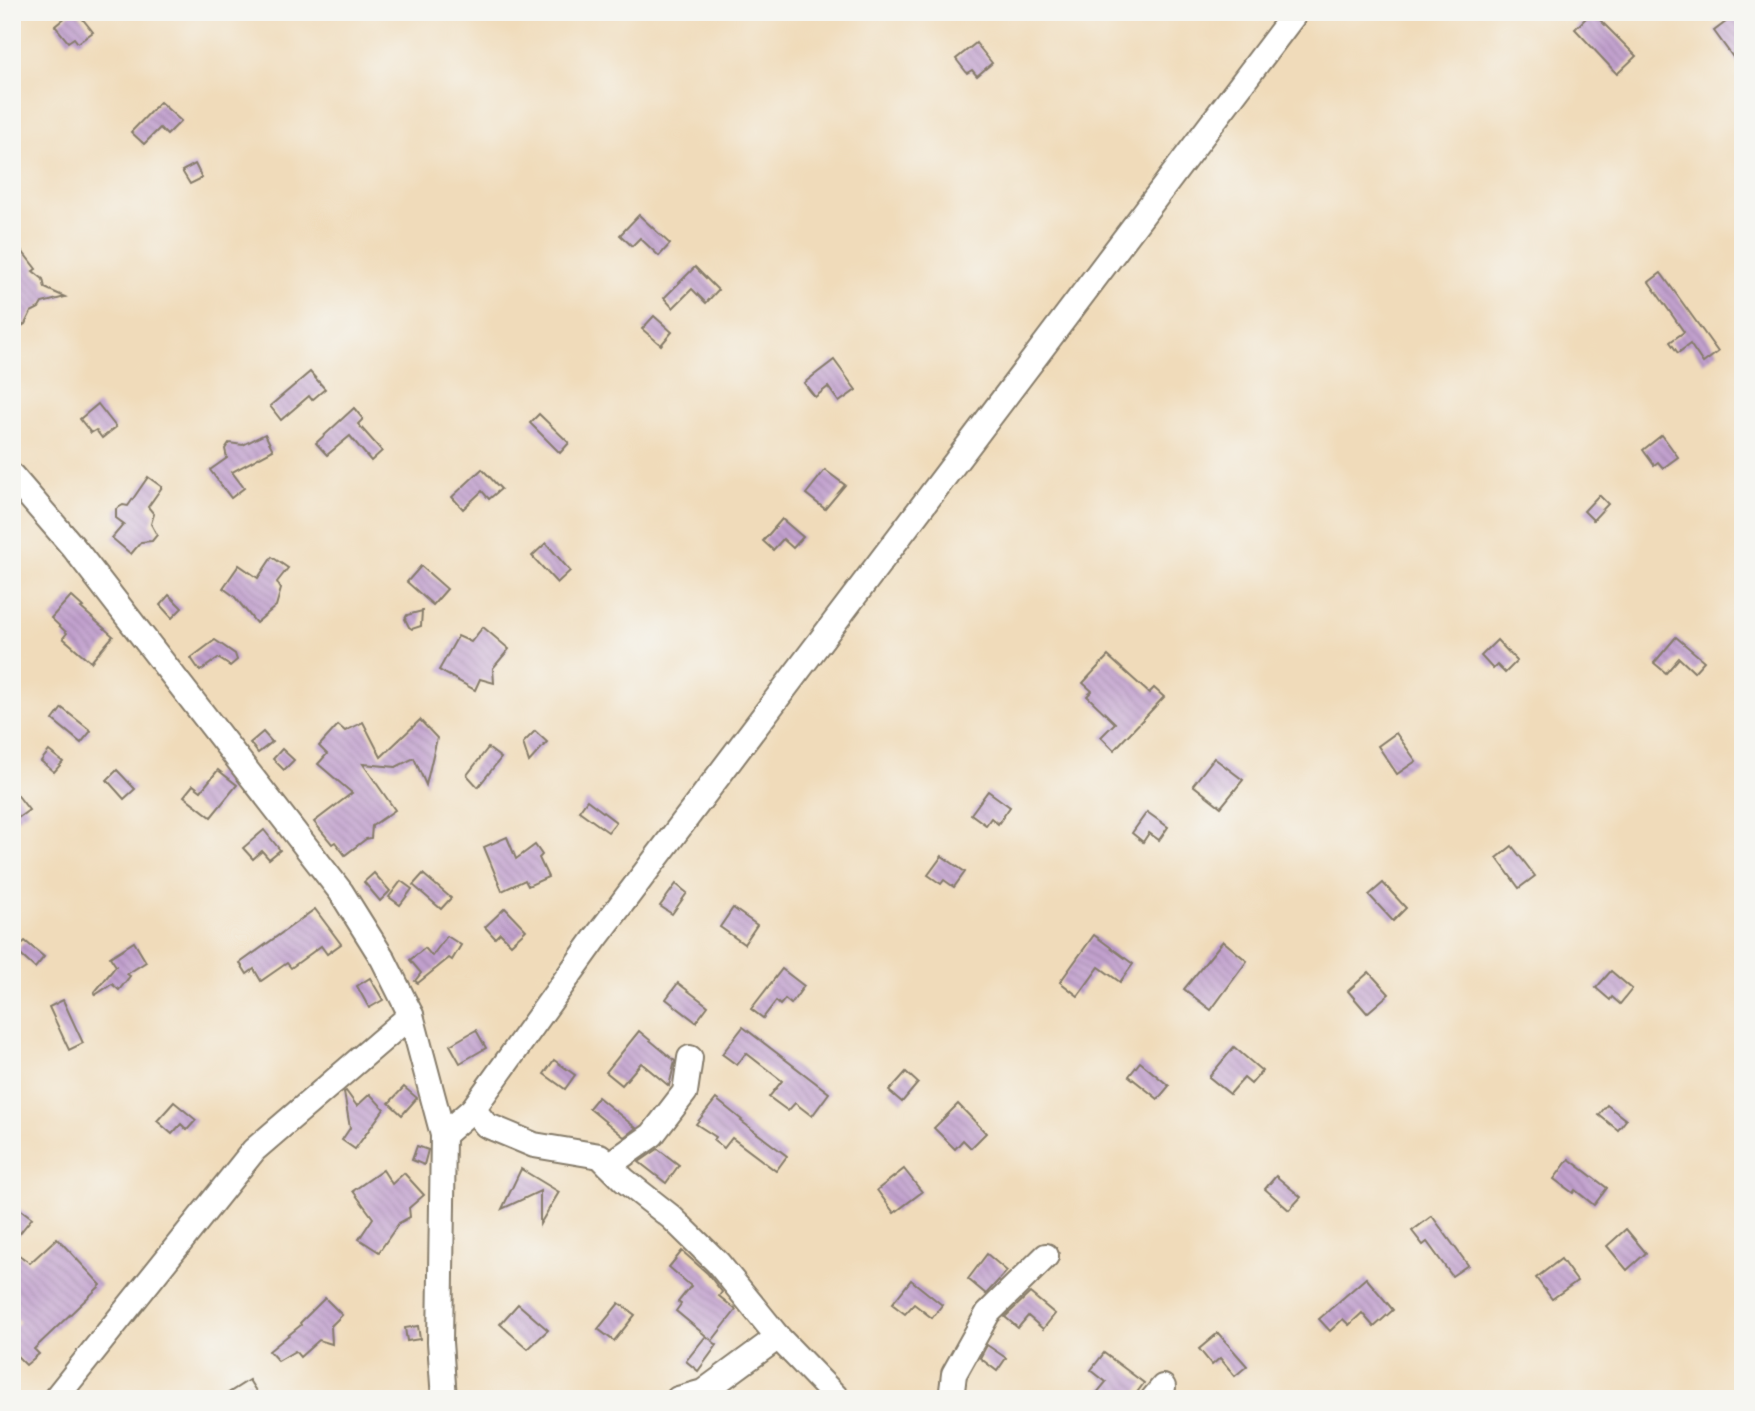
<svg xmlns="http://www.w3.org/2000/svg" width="1755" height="1411" viewBox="0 0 1755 1411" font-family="Cardo,serif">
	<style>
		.building { fill: url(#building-back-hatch) }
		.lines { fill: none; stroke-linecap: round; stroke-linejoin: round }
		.minor-casing { stroke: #867c6b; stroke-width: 28 }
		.minor { stroke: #fff; stroke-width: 24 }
	</style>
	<defs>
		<pattern id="building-back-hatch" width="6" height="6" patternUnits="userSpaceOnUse" patternTransform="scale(1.75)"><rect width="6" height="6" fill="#c1a0cd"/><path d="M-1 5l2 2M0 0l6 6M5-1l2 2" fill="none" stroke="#a589af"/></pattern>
	</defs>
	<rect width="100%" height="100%" fill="#f6f6f2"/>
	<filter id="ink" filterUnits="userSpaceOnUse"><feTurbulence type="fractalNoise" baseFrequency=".0143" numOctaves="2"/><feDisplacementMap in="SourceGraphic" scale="14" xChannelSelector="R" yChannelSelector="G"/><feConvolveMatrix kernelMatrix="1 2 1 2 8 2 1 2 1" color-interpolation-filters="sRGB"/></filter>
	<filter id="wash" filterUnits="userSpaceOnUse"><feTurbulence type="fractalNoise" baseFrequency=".00686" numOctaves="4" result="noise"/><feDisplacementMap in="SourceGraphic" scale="28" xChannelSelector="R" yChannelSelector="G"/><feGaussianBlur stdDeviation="1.57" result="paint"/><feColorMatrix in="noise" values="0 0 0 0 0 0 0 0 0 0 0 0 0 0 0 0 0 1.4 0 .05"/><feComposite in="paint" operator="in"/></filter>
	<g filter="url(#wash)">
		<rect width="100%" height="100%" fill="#f0dbba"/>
		<g id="blocks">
			<g class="building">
				<path d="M72 12H77L93 32 78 43 74 38 68 42 55 26Z"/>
				<path d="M1592 12 1636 56 1617 74 1575 29Z"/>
				<path d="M1739 12H1743V71L1714 31Z"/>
				<path d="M976 43 992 63 977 76 972 70 967 73 956 59Z"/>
				<path d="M160 102 181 121 167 135 160 128 144 144 131 132Z"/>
				<path d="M195 164 202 178 190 184 182 171Z"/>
				<path d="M639 215 670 244 659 256 640 238 632 246 620 235Z"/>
				<path d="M12 238 36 269 33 271 43 279 45 288 65 297 42 303 39 308 31 312 25 324 12 332Z"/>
				<path d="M695 267 718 290 706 303 692 289 673 308 664 298Z"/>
				<path d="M1661 273 1718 352 1703 363 1690 344 1678 353 1670 342 1684 332 1649 282Z"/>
				<path d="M654 316 672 332 661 345 642 329Z"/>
				<path d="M834 360 856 390 839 402 828 387 815 397 804 383Z"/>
				<path d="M310 372 325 389 312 400 309 396 281 420 270 406Z"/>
				<path d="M98 404 116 427 102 438 96 430 91 433 80 419Z"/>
				<path d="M354 408 363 419 358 424 382 451 371 461 350 436 327 455 316 443Z"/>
				<path d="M539 414 569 443 560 453 530 423Z"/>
				<path d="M265 434 273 450 232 472 244 488 231 498 210 470 227 458 225 449 229 443 243 445Z"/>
				<path d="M1662 435 1678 457 1663 468 1658 462 1654 465 1643 450Z"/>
				<path d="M482 469 501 489 489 499 482 491 463 509 452 497Z"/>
				<path d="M825 470 845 485 825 509 806 494Z"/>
				<path d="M148 477 162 487 148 507 154 514 151 524 157 535 152 541 141 542 131 554 112 538 124 524 116 518V509L123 505 128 506Z"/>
				<path d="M1599 495 1608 504 1593 520 1584 511Z"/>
				<path d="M782 519 803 537 793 548 783 539 773 550 763 541Z"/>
				<path d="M546 543 570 571 557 583 532 556Z"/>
				<path d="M272 557 288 568 277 582 281 589 276 606 256 623 234 596 223 588 239 565 258 578Z"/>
				<path d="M421 566 447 589 433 605 407 582Z"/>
				<path d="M169 595 182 608 172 618 160 605Z"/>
				<path d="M71 596 83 607 81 608 113 636 91 662 63 638 67 633 51 618Z"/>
				<path d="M422 611 421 626 412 629 409 627 405 619 407 615Z"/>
				<path d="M483 627 509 649 493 668 494 683 480 679 475 690 439 670 458 636 471 642Z"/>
				<path d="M1676 637 1704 661 1694 672 1679 658 1666 673 1654 663Z"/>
				<path d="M215 640 235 654 237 660 230 666 218 658 200 671 191 658Z"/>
				<path d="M1497 640 1517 661 1505 673 1497 665 1493 669 1481 656Z"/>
				<path d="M1108 656 1149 693 1154 688 1164 697 1114 750 1101 737 1115 723 1087 696 1092 691 1083 683Z"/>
				<path d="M62 708 91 731 81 743 53 720Z"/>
				<path d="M420 720 437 738 426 785 414 758 396 767 363 764 395 810 372 826 371 838 366 839 345 855 335 842 332 844 314 822 352 793 318 764 327 754 319 746 338 725 345 731 363 722 381 757Z"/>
				<path d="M535 731 547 742 529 762 523 743Z"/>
				<path d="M263 732 272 742 258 753 250 743Z"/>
				<path d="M1396 733 1416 761 1397 774 1378 746Z"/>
				<path d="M488 748 501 758 478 787 467 775Z"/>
				<path d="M282 749 294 760 284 770 273 759Z"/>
				<path d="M49 751 63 762 54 772 41 761Z"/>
				<path d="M1214 758 1243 780 1221 807 1193 785Z"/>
				<path d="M117 770 135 789 124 799 107 780Z"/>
				<path d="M218 770 237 785 211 817 184 796 193 785 201 791Z"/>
				<path d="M12 788 29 810 18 818 12 811Z"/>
				<path d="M988 791 1010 807 998 824 991 818 986 825 971 814Z"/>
				<path d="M587 800 616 822 608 832 579 811Z"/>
				<path d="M1147 812 1168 827 1159 840 1149 833 1143 842 1132 833Z"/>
				<path d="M264 830 280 850 269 859 262 851 253 859 243 848Z"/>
				<path d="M507 837 516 859 535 845 542 855 539 858 548 877 528 886 525 880 502 891 484 847Z"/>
				<path d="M1512 846 1535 876 1519 888 1497 858Z"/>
				<path d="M942 856 965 872 954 887 944 880 941 884 928 875Z"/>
				<path d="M374 873 390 891 380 901 364 882Z"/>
				<path d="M423 874 451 898 441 909 413 885Z"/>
				<path d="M401 881 412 889 400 905 389 897Z"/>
				<path d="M1383 883 1406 908 1393 921 1369 895Z"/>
				<path d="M676 884 687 893 672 914 660 906Z"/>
				<path d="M505 908 526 930 511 944 500 933 495 938 485 927Z"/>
				<path d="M733 908 757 925 744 944 720 927Z"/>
				<path d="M315 909 341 944 327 954 321 946 291 968 287 963 261 981 254 969 247 974 240 963Z"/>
				<path d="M1094 935 1133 964 1120 982 1099 967 1078 996 1060 982Z"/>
				<path d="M447 936 461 945 452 960 449 958 418 983 415 981 421 973 410 960 425 948 432 956Z"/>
				<path d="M25 941 44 957 35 968 15 950Z"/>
				<path d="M1223 941 1247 961 1211 1010 1184 989Z"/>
				<path d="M134 942 146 962 127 974 130 976 119 990 112 984 95 995 94 993 116 966 110 957Z"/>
				<path d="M782 969 804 986 791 1004 785 999 780 1005 776 1001 763 1018 751 1009Z"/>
				<path d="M1611 971 1632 989 1620 1004 1612 997 1610 1000 1596 988Z"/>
				<path d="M1369 972 1389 994 1367 1013 1348 991Z"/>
				<path d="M370 978 383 1000 369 1008 357 986Z"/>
				<path d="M678 983 708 1006 696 1022 666 999Z"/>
				<path d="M63 1000 83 1043 69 1050 49 1007Z"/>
				<path d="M743 1027 829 1093 812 1116 795 1103 788 1111 769 1097 782 1081 746 1053 737 1065 722 1054Z"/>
				<path d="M476 1030 486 1048 460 1063 450 1045Z"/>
				<path d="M639 1031 675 1061 669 1086 641 1063 622 1085 606 1072Z"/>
				<path d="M1234 1047 1262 1071 1251 1084 1244 1078 1230 1094 1209 1077Z"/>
				<path d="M554 1060 575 1075 565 1089 544 1074Z"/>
				<path d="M1140 1062 1169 1086 1158 1099 1129 1076Z"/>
				<path d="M906 1072 918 1083 902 1102 889 1091Z"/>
				<path d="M404 1087 417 1098 402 1115 389 1103Z"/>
				<path d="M346 1091 357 1106 370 1094 384 1109 355 1149 342 1140 350 1128 344 1092Z"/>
				<path d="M598 1097 636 1128 624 1137 589 1108Z"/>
				<path d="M716 1099 742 1120 741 1121 787 1156 776 1171 732 1138 724 1148 714 1140 716 1137 696 1124Z"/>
				<path d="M174 1102 196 1120 187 1130 181 1124 172 1134 157 1121Z"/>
				<path d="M958 1104 986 1133 971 1148 963 1140 955 1149 934 1128Z"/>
				<path d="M1607 1105 1626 1120 1618 1130 1599 1115Z"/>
				<path d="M417 1146 428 1150 424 1165 412 1160Z"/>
				<path d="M658 1149 679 1165 666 1183 639 1162Z"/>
				<path d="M1569 1159 1607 1188 1594 1205 1575 1190 1573 1193 1554 1179Z"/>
				<path d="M521 1169 559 1192 540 1224V1191L502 1209Z"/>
				<path d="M904 1169 922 1192 894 1213 877 1190Z"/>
				<path d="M383 1170 392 1184 404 1173 424 1195 409 1208 410 1217 399 1223 379 1252 359 1239 373 1218 353 1191Z"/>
				<path d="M1276 1176 1301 1197 1289 1210 1265 1189Z"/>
				<path d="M12 1203 32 1218 12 1243Z"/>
				<path d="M1432 1216 1468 1265 1452 1276 1427 1242 1423 1245 1412 1231Z"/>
				<path d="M1626 1229 1646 1253 1627 1270 1607 1246Z"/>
				<path d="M57 1238 101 1285 34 1349 39 1354 26 1365 12 1351V1329L20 1322 12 1314V1250L30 1263Z"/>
				<path d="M682 1251 707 1273 722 1292 719 1296 736 1310 712 1341 717 1345 698 1371 686 1361 706 1336 711 1340 676 1311 681 1304 678 1302 691 1286 669 1267Z"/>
				<path d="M987 1254 1007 1271 986 1294 968 1279Z"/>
				<path d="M1561 1259 1577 1281 1552 1299 1536 1278Z"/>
				<path d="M1366 1278 1393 1310 1374 1327 1362 1313 1349 1325 1343 1319 1330 1331 1319 1319Z"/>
				<path d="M911 1280 942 1305 932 1318 914 1304 905 1314 892 1304Z"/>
				<path d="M1030 1293 1055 1314 1043 1329 1028 1316 1018 1328 1005 1317Z"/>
				<path d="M325 1298 342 1315 331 1326 332 1344 319 1340 300 1357 295 1351 278 1361 269 1351 301 1325 300 1323Z"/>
				<path d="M619 1303 635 1315 614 1341 598 1329Z"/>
				<path d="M518 1304 548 1330 528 1349 500 1324Z"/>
				<path d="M418 1326 420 1339 407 1341 405 1328Z"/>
				<path d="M1218 1333 1247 1366 1235 1376 1220 1358 1212 1365 1199 1349Z"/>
				<path d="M987 1345 1006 1358 997 1371 980 1358Z"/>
				<path d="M1104 1353 1144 1383 1132 1399H1092L1106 1382 1091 1370Z"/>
				<path d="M249 1380 261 1399H219Z"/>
			</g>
		</g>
	</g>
	<g filter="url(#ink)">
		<use href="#blocks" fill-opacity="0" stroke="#867c6b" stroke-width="2"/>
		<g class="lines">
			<g class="minor-casing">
				<g id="minor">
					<path d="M12 476 74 548 341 892 383 959 411 1015 443 1135 440 1342 444 1399"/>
					<path d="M473 1109 486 1125 534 1145 600 1156 624 1180 671 1217 718 1263 778 1337 838 1399"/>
					<path d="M443 1135 473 1109 595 939 1296 12"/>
					<path d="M609 1165 652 1135 685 1092 690 1058"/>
					<path d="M55 1399 254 1150 411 1015"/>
					<path d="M678 1399 703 1392 778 1337"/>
					<path d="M951 1399 954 1374 988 1313 1046 1256"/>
					<path d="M1153 1399 1163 1387"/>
				</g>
			</g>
			<use href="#minor" class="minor"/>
		</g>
	</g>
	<rect width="1755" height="1411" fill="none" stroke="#f6f6f2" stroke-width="42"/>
</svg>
